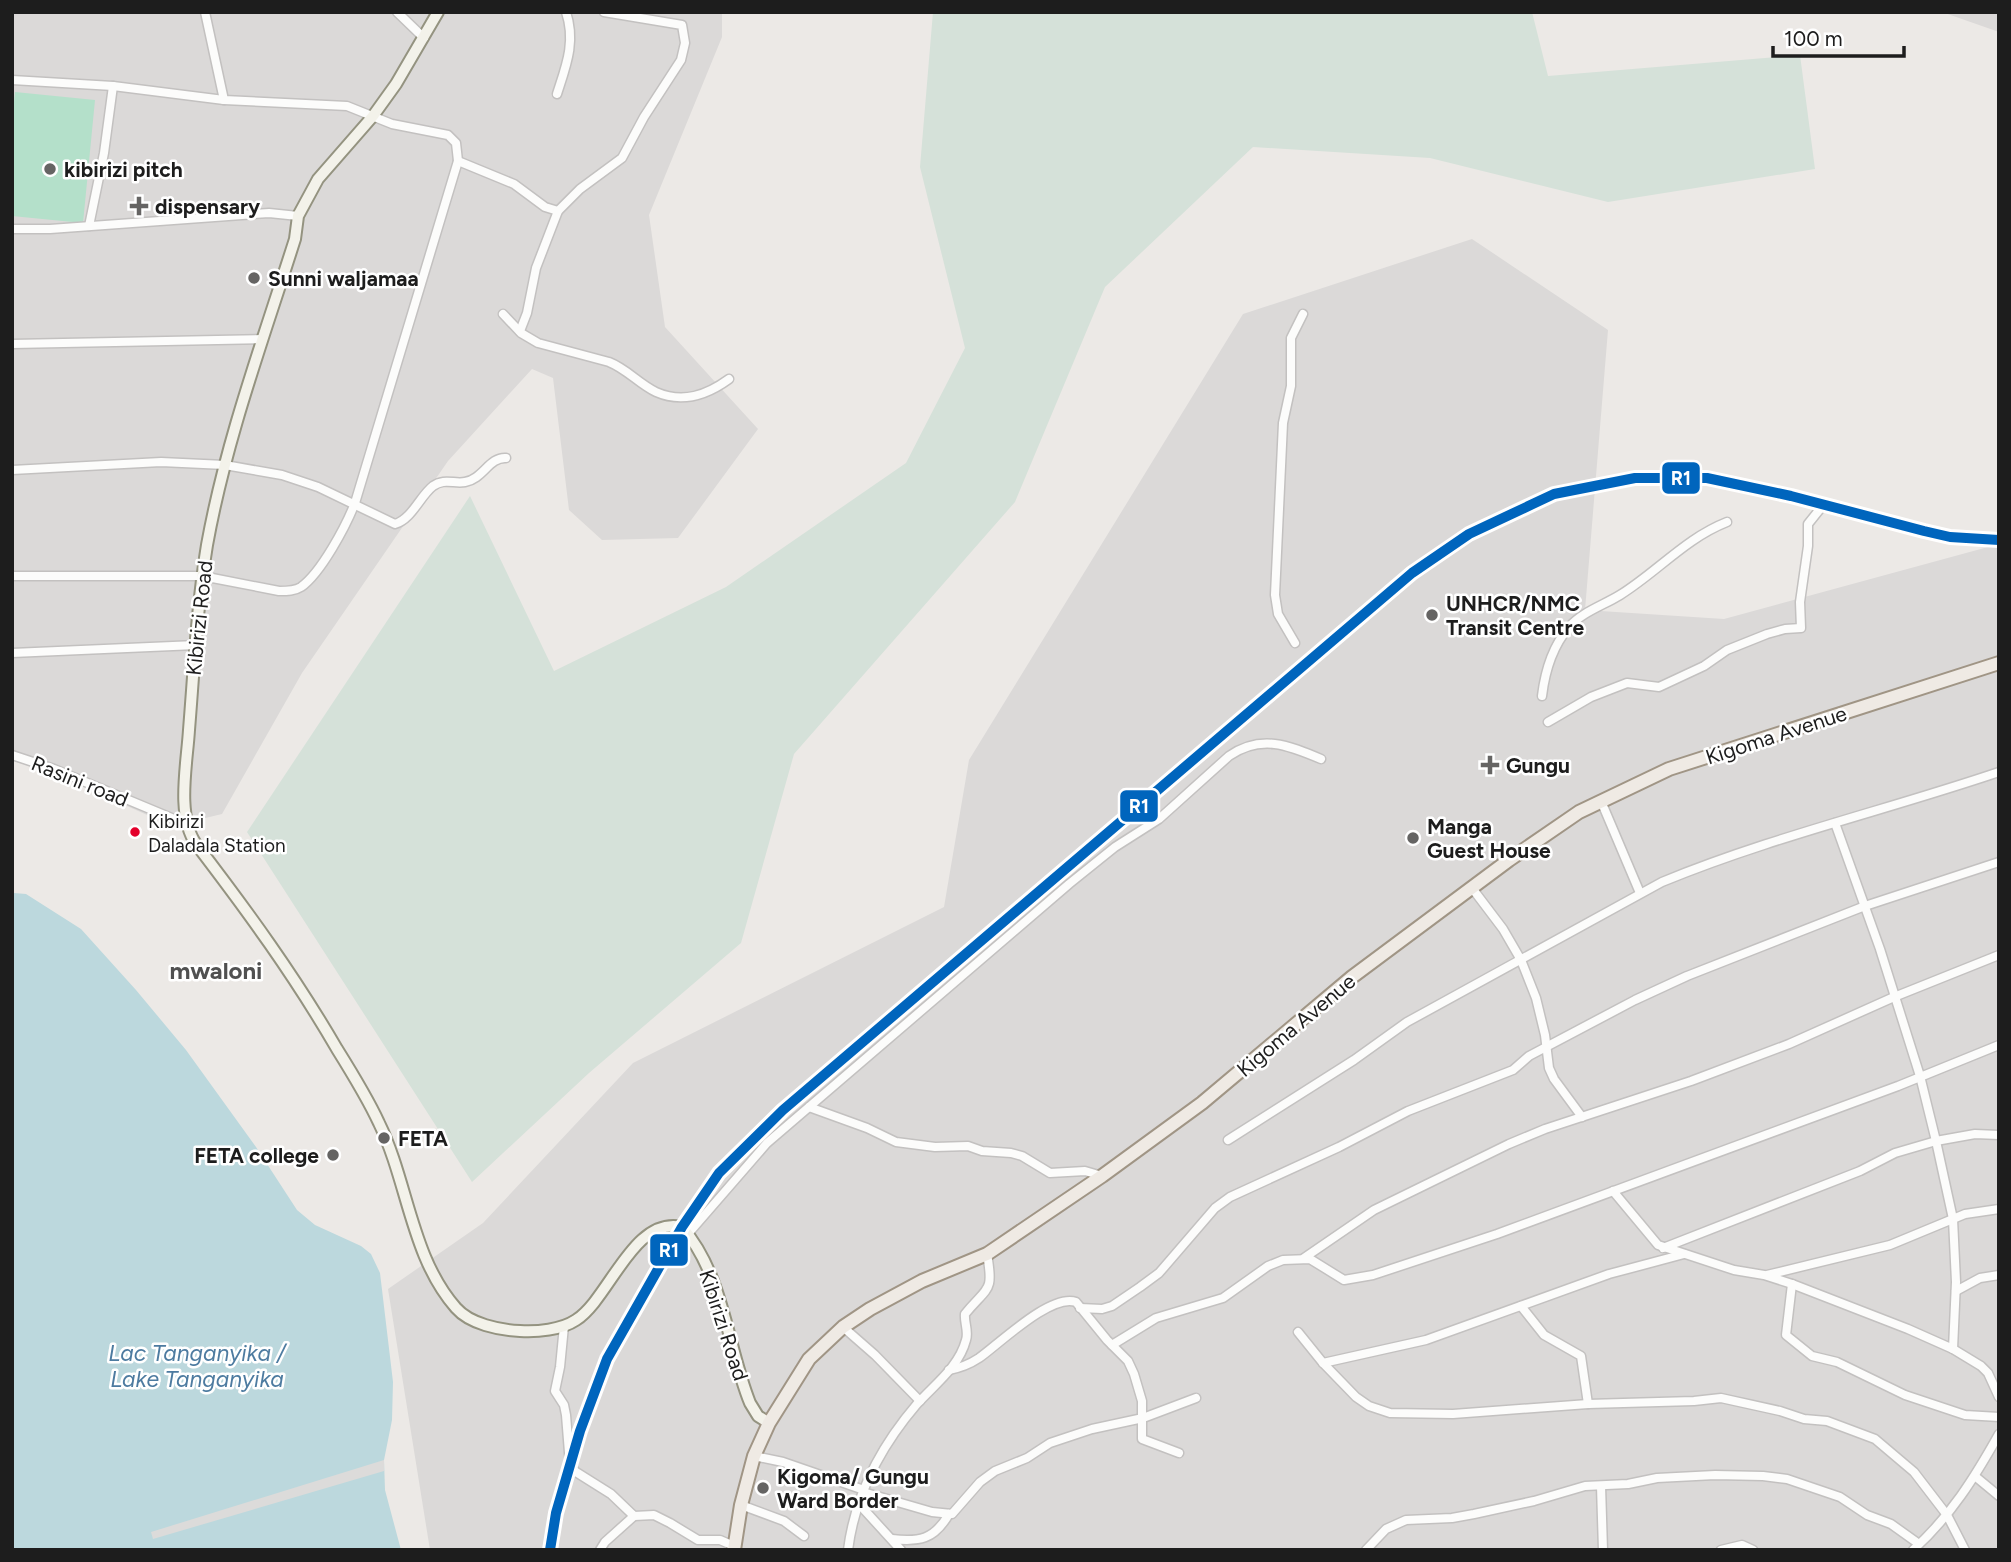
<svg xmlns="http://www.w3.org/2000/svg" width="2011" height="1562" viewBox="0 0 2011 1562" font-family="Figtree,sans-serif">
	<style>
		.residential { fill: #dbd9d8 }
		.wetland { fill: #d5e1d9 }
		.pitch { fill: #b4e0ca }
		.water { fill: #bcd8dd }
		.pier { fill: #dcdbda }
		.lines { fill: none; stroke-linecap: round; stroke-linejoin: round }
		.street-casing { stroke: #c3c1c0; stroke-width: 11 }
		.secondary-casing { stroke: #949380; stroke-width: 14 }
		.primary-casing { stroke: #a09585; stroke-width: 16 }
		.street { stroke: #fcfcfb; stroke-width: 8 }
		.secondary { stroke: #f3f2ea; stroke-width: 10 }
		.primary { stroke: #efeae4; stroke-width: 12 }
		.rail-1-casing { stroke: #fff; stroke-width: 16 }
		.rail-1 { stroke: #0065bd; stroke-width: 10 }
		.poi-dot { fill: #656463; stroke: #fff; stroke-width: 2.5 }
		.bus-dot { fill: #e4002b; stroke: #fff; stroke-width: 2.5 }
		.labels { text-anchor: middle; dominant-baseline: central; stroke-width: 5; stroke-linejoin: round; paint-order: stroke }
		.bus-label { font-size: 19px; fill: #1d1d1d; stroke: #fff; text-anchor: start }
		.poi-label { font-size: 21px; font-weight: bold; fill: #1d1d1d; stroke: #fff; text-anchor: start }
		.street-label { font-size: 21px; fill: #1d1d1d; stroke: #fff }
		.water-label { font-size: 23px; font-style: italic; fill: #4d7ba0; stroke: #fff }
		.quarter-label { font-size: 24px; font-weight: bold; fill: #505050; stroke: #fff }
		.line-badge { stroke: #fff; stroke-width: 2.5 }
		.badge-label { font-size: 19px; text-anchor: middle; font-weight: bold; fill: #fff }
	</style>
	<rect width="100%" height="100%" fill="#ece9e6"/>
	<g class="residential">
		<path d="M12 12H722V37L649 215 665 327 758 429 678 538 602 540 569 510 553 378 532 369 448 461 302 673 222 814 172 826 12 755Z"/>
		<path d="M1942 12H1999V32Z"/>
		<path d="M1472 239 1608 330 1585 610 1724 619 1999 544V1550H430L388 1289 483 1223 633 1063 944 907 969 760 1243 314Z"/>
	</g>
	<path class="wetland" d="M933 12H1532L1548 76 1800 55 1815 169 1608 202 1430 158 1253 147 1105 287 1015 502 794 754 741 943 589 1073 472 1182 247 832 470 496 554 671 726 587 906 463 965 348 920 167Z"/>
	<path class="pitch" d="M15 92 95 100 83 223 12 216V122Z"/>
	<path class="water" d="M14 893 26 894 81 929 136 990 186 1050 256 1147 297 1210 315 1225 361 1246 371 1254 380 1273 393 1382 392 1420 384 1460 385 1490 401 1550H12V894Z"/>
	<path class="pier" d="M384 1460V1471L153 1539 151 1532Z"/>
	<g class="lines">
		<g class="street-casing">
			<g id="street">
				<path d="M205 12 224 100"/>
				<path d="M397 12 424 38"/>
				<path d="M12 80 113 86 224 100 347 106 392 124 448 135 456 143 458 161 514 184 545 207 558 211"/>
				<path d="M557 94C566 66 576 42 566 12"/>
				<path d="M89 226 104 153 113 86"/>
				<path d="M12 229H50L269 213 298 216"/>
				<path d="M503 314 521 333 538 343 609 362C627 369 639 384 656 392 683 404 707 395 729 379"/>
				<path d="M520 331 527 313 536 268 558 211 580 189 622 158 644 117 681 60 685 43 682 25 604 12"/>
				<path d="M12 344 263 339"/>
				<path d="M12 470 161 462 225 465 282 475 318 487 395 524C412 519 420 496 433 486 444 478 454 484 465 482 483 479 489 457 506 458"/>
				<path d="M12 576H202L279 591C287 591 295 591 301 587 321 573 346 526 355 503L458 161"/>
				<path d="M1295 643 1278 614 1275 595 1283 423 1291 386V338L1303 314"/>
				<path d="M12 653 196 645"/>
				<path d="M1542 696C1545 671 1552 647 1569 627 1582 612 1604 605 1620 595 1657 572 1686 538 1727 522"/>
				<path d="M1548 722 1591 697 1627 683 1659 687 1704 666 1727 650 1767 634 1785 629 1801 628 1800 602 1808 546V524L1824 504"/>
				<path d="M12 755 54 769 186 824"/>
				<path d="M1601 801 1640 893"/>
				<path d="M1835 823 1880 949 1920 1076 1936 1141 1953 1219 1956 1282 1953 1349"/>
				<path d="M1472 888 1503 929 1521 960 1536 998 1545 1035 1549 1068 1554 1079 1582 1117"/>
				<path d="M809 1107 867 1128 896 1142 935 1147 968 1146 982 1151 1011 1153 1022 1156 1050 1173 1085 1171 1102 1176"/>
				<path d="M1228 1140 1354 1060 1407 1022 1662 882C1771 837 1887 810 1999 772"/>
				<path d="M1613 1191 1658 1245 1734 1270 1764 1275 1792 1284 1908 1329 1953 1349 1981 1366 1988 1373 1999 1397"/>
				<path d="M688 1234 767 1143 1069 884 1115 847 1159 819 1229 756C1261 734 1288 745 1321 759"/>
				<path d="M1663 1248 1860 1171 1895 1153 1936 1141 1975 1134 1999 1135"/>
				<path d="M1304 1258 1374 1210 1509 1144 1545 1129 1691 1081 1789 1044 1894 997 1999 955"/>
				<path d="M1767 1275 1890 1245 1965 1214 1999 1209"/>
				<path d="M1792 1284 1786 1335 1812 1356 1837 1362 1905 1395 1965 1415 1999 1417"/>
				<path d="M1956 1291 1980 1278 1999 1275"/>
				<path d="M1521 1306 1544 1335 1581 1356 1588 1404"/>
				<path d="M1080 1308 1102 1309 1112 1306 1140 1287 1159 1273 1215 1208 1230 1197 1339 1147 1408 1111 1513 1070 1529 1056 1635 1000 1687 976 1865 906 1999 862"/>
				<path d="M564 1326 560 1367 555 1391 564 1405 566 1415 570 1465 576 1472 611 1494 634 1516 654 1515 670 1523 698 1540H720L734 1546"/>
				<path d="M843 1327 875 1355 920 1401"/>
				<path d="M1298 1332 1323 1363 1356 1397 1369 1406 1390 1413 1453 1414 1588 1404 1694 1401 1721 1398 1780 1411 1804 1419 1827 1421 1875 1439 1914 1472 1947 1515 1965 1550"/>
				<path d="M1112 1345 1156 1318 1223 1298 1268 1266 1283 1260 1310 1259 1344 1280 1373 1275 1497 1234 1898 1086 1999 1045"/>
				<path d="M1323 1363 1426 1340 1609 1274 1684 1254"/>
				<path d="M949 1370C960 1368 970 1364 979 1358 999 1344 1051 1293 1076 1302L1107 1340 1128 1361 1134 1374 1142 1401V1439L1179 1453"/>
				<path d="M754 1456 783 1462 864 1490"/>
				<path d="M1976 1477 1999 1496"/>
				<path d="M1601 1486 1603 1550"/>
				<path d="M863 1492 932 1512 952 1514 980 1482 995 1471 1027 1458 1050 1443 1092 1429 1143 1418 1196 1398"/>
				<path d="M859 1504 901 1550"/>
				<path d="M741 1505 784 1521 804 1536"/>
				<path d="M892 1539C919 1542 934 1540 949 1514"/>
				<path d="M600 1550 605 1542 634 1516"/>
				<path d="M848 1550C855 1495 881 1446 917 1404 934 1385 959 1367 966 1340 969 1331 964 1323 965 1314 988 1286 994 1293 987 1254"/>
				<path d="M1366 1550 1386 1529 1406 1520 1452 1518 1474 1514 1534 1501 1585 1486 1628 1484 1657 1478 1715 1475 1763 1476 1787 1479 1840 1497 1867 1515 1891 1524 1919 1544"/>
				<path d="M1721 1550 1742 1545 1753 1550"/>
				<path d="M1913 1550C1950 1517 1975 1477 1999 1434"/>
			</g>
		</g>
		<g class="secondary-casing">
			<path id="secondary" d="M438 12 396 84 373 116 318 179 298 216 295 239C263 340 226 440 207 545 197 606 194 668 189 730 187 764 176 815 196 844 248 912 294 975 337 1049 352 1073 367 1097 379 1123 408 1182 411 1257 456 1308 470 1324 499 1330 520 1331 537 1332 561 1330 576 1320 610 1298 633 1216 682 1227 724 1275 727 1346 750 1403L758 1416 769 1423"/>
		</g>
		<g class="primary-casing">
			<path id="primary" d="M734 1550 741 1505 754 1456 769 1423 809 1359 843 1327 870 1309 922 1281 987 1254 1102 1176 1202 1103 1352 977 1509 860 1579 812 1669 769 1999 663"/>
		</g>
		<use href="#street" class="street"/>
		<use href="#secondary" class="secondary"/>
		<use href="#primary" class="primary"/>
		<g class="rail-1-casing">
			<path id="rail-1" d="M550 1550 556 1513 580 1431 607 1359 682 1227 719 1173 783 1110 1412 573 1469 534 1554 494 1635 478H1707L1791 496 1924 531 1950 537 1999 540"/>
		</g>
		<use href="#rail-1" class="rail-1"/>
	</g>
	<g class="poi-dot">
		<circle cx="50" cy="169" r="7"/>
		<path d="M135.5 195.5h7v7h7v7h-7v7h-7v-7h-7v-7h7z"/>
		<circle cx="254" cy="278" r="7"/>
		<circle cx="1432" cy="615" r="7"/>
		<path d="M1486.5 754.5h7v7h7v7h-7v7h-7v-7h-7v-7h7z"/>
		<circle cx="1413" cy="838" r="7"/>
		<circle cx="384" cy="1138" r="7"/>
		<circle cx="333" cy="1155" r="7"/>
		<circle cx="763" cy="1488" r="7"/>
	</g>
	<circle class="bus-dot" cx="135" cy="832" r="6"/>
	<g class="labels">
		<g class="bus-label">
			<text x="148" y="821">Kibirizi<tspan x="148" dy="24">Daladala Station</tspan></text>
		</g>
		<g class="poi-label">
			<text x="64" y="169">kibirizi pitch</text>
			<text x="155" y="206">dispensary</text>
			<text x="268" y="278">Sunni waljamaa</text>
			<text x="1446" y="603">UNHCR/NMC<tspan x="1446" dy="24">Transit Centre</tspan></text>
			<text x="1506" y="765">Gungu</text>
			<text x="1427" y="826">Manga<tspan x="1427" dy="24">Guest House</tspan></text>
			<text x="398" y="1138">FETA</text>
			<text x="319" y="1155" text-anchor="end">FETA college</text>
			<text x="777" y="1476">Kigoma/ Gungu<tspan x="777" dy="24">Ward Border</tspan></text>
		</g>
		<g class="street-label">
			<text transform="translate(199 618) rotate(-84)">Kibirizi Road</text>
			<text transform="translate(1776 735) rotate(-18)">Kigoma Avenue</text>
			<text transform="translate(80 781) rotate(22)">Rasini road</text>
			<text transform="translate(1296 1025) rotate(-40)">Kigoma Avenue</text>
			<text transform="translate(724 1325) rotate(72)">Kibirizi Road</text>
		</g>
		<g class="water-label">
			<text x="197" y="1353">Lac Tanganyika /<tspan x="197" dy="26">Lake Tanganyika</tspan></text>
		</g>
		<g class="quarter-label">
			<text x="216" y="970">mwaloni</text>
		</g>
	</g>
	<g class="line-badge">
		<rect x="1661" y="461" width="40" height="34" rx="7" fill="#0065bd"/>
		<rect x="1119" y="789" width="40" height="34" rx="7" fill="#0065bd"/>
		<rect x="649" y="1233" width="40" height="34" rx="7" fill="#0065bd"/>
	</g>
	<g class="badge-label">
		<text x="1681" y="485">R1</text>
		<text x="1139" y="813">R1</text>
		<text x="669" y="1257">R1</text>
	</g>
	<rect width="2011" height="1562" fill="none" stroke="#1d1d1d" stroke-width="28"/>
	<path d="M1773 46v10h131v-10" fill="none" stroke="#1d1d1d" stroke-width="3.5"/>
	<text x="1784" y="46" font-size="21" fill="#1d1d1d" stroke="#ffffff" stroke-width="5" paint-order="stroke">100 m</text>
</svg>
